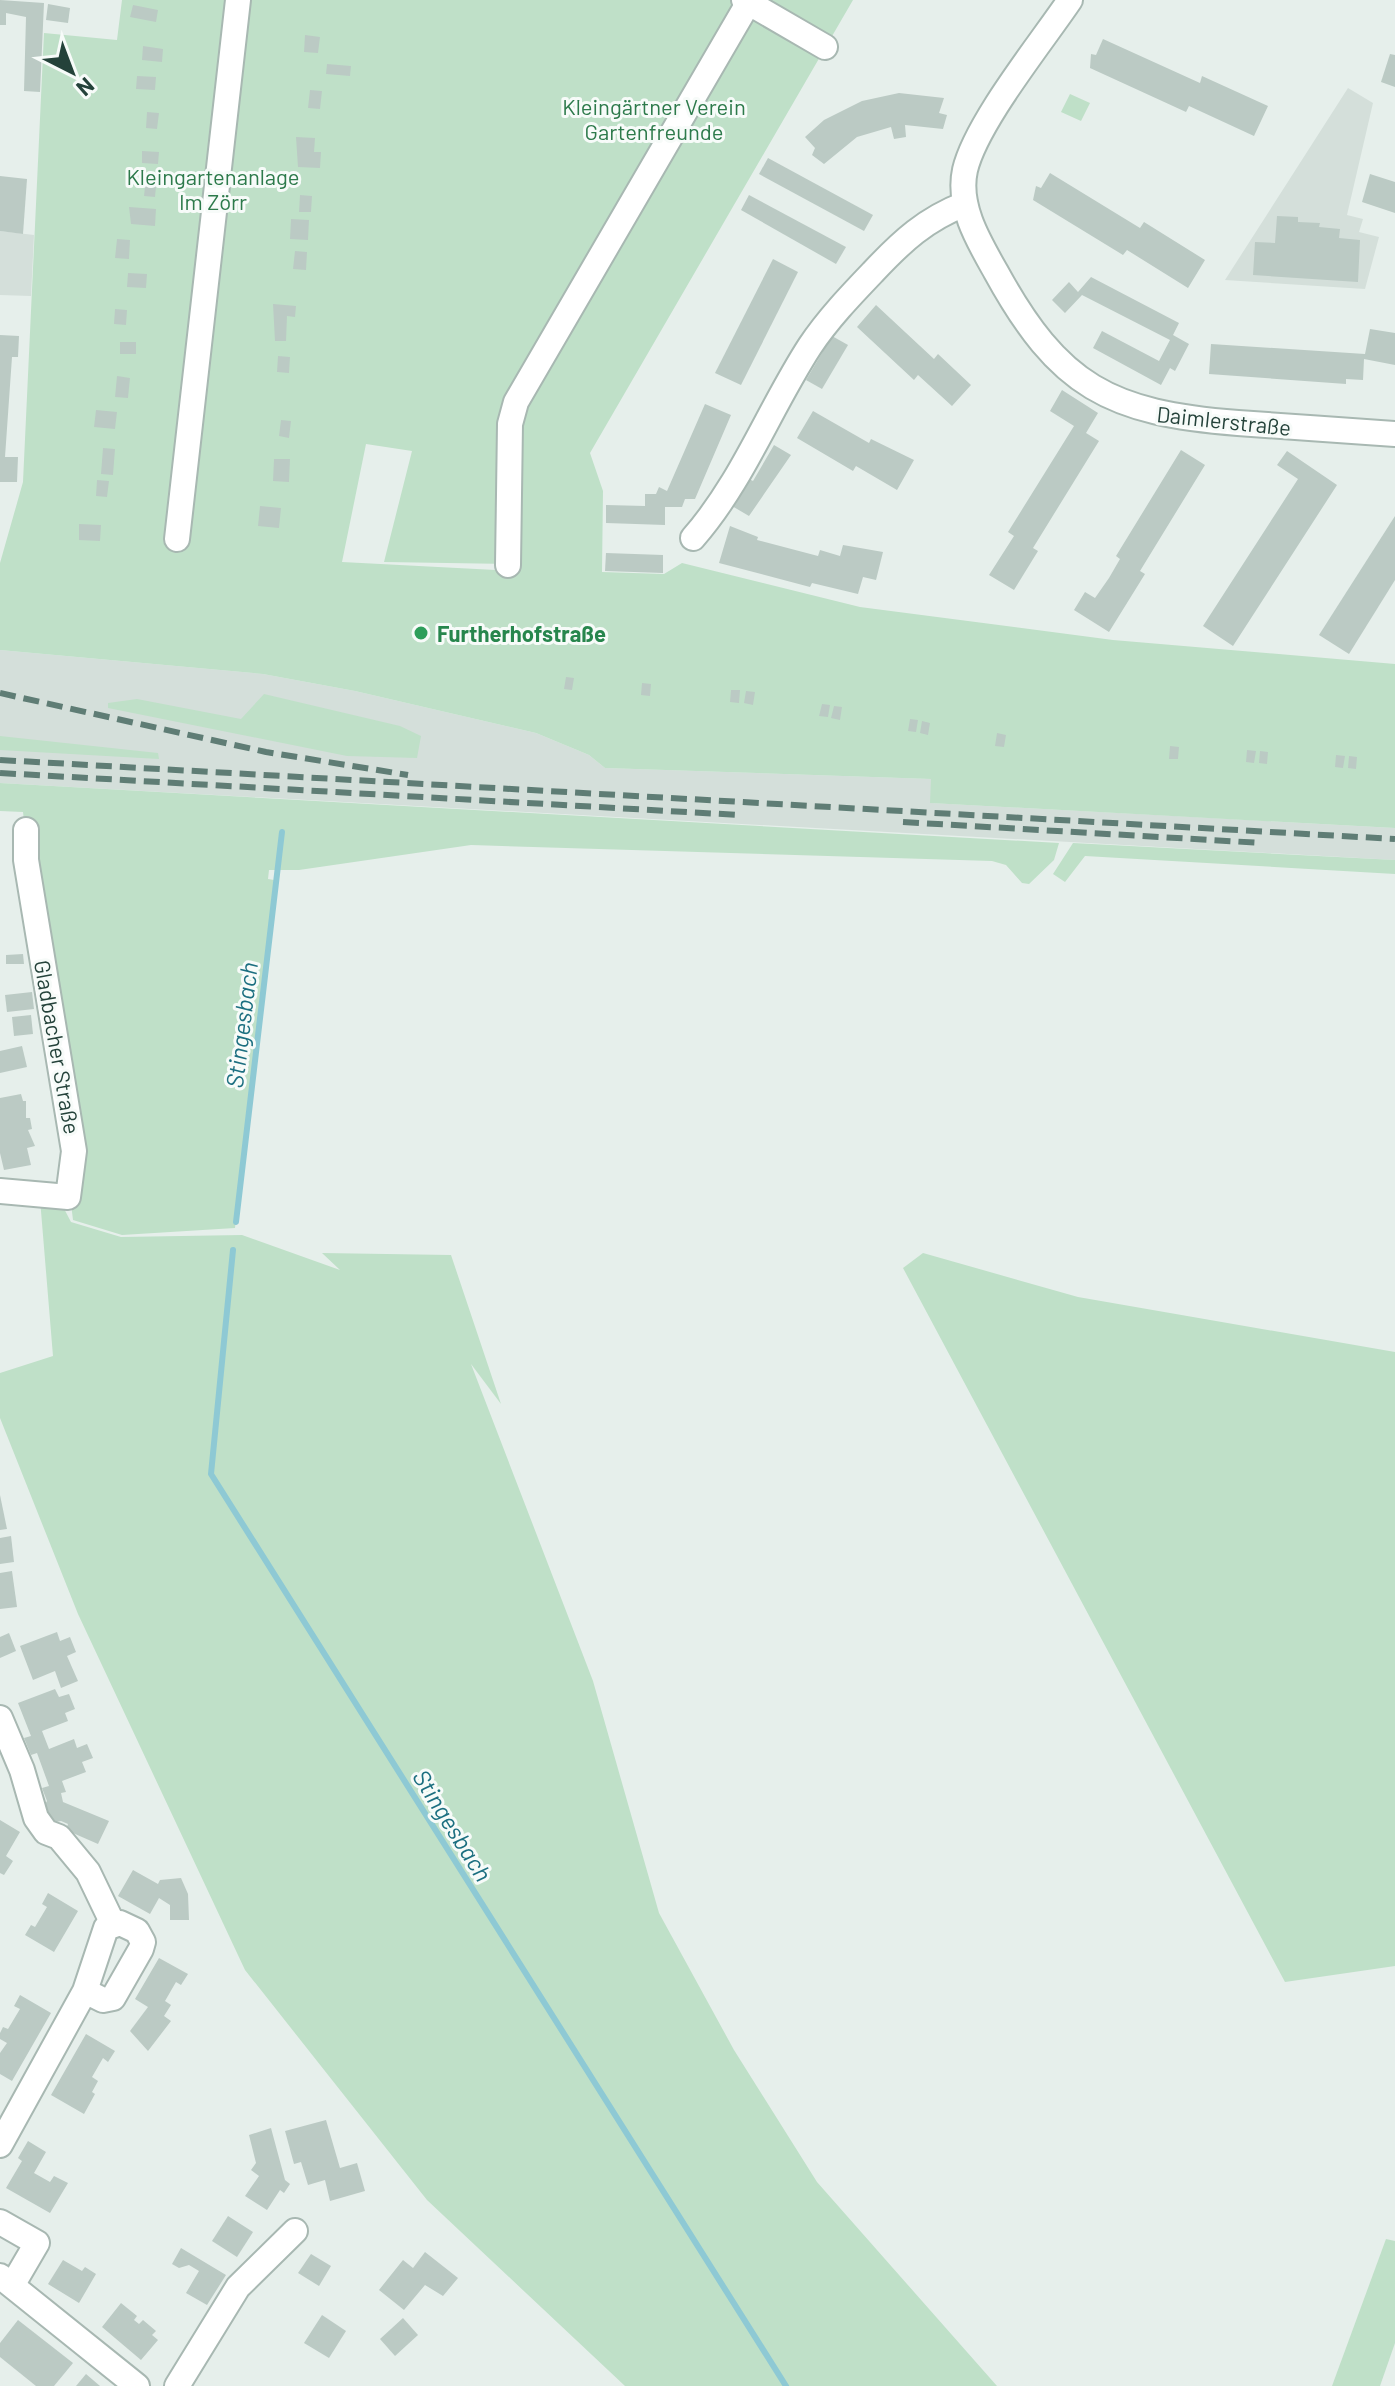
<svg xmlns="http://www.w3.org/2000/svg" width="1395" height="2386" viewBox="0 0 1395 2386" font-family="Barlow,sans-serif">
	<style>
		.built { fill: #d4dfda }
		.green { fill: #bfe0c8; fill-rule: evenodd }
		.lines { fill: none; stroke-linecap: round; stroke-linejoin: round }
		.stream { stroke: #8ec9d4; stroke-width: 6 }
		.building { fill: #bbcac4 }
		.minor-casing { stroke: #a8b8b2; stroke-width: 28 }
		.minor { stroke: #fff; stroke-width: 24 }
		.rail { stroke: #5f7d75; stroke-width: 6; stroke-dasharray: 16 8; stroke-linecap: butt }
		.leisure-dot { fill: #2e9e5b; stroke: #f7fbf9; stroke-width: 3 }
		.labels { text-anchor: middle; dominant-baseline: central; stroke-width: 6; stroke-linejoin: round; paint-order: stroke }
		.park-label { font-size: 22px; fill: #2d7a4b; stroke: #f7fbf9 }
		.street-label { font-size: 22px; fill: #24423a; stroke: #f7fbf9 }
		.leisure-label { font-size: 22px; font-weight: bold; fill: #27864d; stroke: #f7fbf9; text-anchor: start }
		.water-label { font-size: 24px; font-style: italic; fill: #1c6f80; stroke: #f7fbf9 }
	</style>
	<rect width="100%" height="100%" fill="#e6efeb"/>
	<g class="built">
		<path d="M1348 88 1373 103 1347 215 1363 219 1359 232 1379 237 1365 289 1225 280Z"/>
		<path d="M0 231 34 235 31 296 0 295Z"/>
		<path d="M0 650 263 674 355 691 536 733 589 755 605 768 931 779V803L1395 828V860L0 783Z"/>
	</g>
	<g class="green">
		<path d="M122 0H853L590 453 603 491 602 572 664 574 682 563 860 607 1113 640 1395 664V828L930 803 931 779 605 768 589 755 536 733 355 691 263 674 0 650V563L23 482 44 33 117 40ZM366 444 412 451 384 562 517 564V571L342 562Z"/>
		<path d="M1070 94 1090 103 1081 121 1061 112Z"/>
		<path d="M264 694 400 726 421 736 417 758 347 756 108 708V703L137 699 241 719Z"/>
		<path d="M0 736 158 753 159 759 0 750Z"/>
		<path d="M0 783 1059 843 1054 860 1029 884 1022 883 1006 865 992 861 471 845 299 870H269L268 879 274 880 235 1228 122 1235 73 1220 23 812 0 811Z"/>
		<path d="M1073 843 1395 860V874L1085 856 1065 882 1053 874Z"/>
		<path d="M40 1199H59L71 1222 121 1237 242 1235 340 1270 322 1253 451 1255 501 1404 471 1364 593 1681 659 1913 734 2050 817 2182 997 2386H625L427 2200 245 1970 78 1614 0 1418V1373L53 1356Z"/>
		<path d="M923 1253 1078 1297 1395 1352V1966L1285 1982 903 1268Z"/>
		<path d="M1386 2239 1395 2241V2343L1380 2386H1332Z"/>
	</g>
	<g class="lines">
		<g class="stream">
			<path d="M236 1222 282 832"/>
			<path d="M233 1250 211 1474 786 2386"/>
		</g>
	</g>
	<g class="building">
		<path d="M0 0 44 3 40 92 24 91 26 17 6 13V25H0Z"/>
		<path d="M48 4 70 8 68 23 46 20Z"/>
		<path d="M133 5 158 10 156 22 130 17Z"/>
		<path d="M305 35 320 37 318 53 304 52Z"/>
		<path d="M1103 39 1200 83 1202 76 1268 106 1254 136 1189 106 1186 112 1090 68 1091 54 1096 55Z"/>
		<path d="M143 46 163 49 162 62 142 60Z"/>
		<path d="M1390 54 1395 55V87L1381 82Z"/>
		<path d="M327 64 351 66 350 76 326 74Z"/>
		<path d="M137 76 156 77 155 90 136 89Z"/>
		<path d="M310 90 322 91 320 109 308 108Z"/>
		<path d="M899 93 944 98 939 113 947 115 943 129 905 125 906 137 894 139 891 127 857 137 824 164 812 155 815 148 805 137 824 120 862 101Z"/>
		<path d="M147 112 159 113 157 129 146 128Z"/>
		<path d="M296 137 315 138 314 152H321L320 168 298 167Z"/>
		<path d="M142 151 159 152 158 164 142 163Z"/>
		<path d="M768 158 873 215 864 231 759 174Z"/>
		<path d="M1050 173 1140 228 1144 222 1205 260 1188 288 1127 250 1123 255 1033 200 1036 186 1041 188Z"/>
		<path d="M1370 174 1395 182V213L1362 202Z"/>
		<path d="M0 176 27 179 23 234 0 231Z"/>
		<path d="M146 177H157L155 197 144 196Z"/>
		<path d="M300 195 312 196 311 212H299Z"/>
		<path d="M749 195 846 247 836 264 741 210Z"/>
		<path d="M129 207 156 209 155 226 131 224Z"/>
		<path d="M1277 216 1298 217V222L1320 223 1319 227 1340 229 1339 238 1360 240 1358 282 1253 275 1255 242 1275 243Z"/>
		<path d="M291 219 309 220 308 240 290 239Z"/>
		<path d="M117 239 130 240 129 259 115 258Z"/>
		<path d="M295 251 307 252 306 270 293 269Z"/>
		<path d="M773 259 798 272 741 385 715 373Z"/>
		<path d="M128 273 147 274 146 288 127 287Z"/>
		<path d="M1091 277 1179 323 1173 335 1189 344 1175 371 1170 368 1161 385 1093 348 1102 331 1159 361 1170 340 1082 295 1065 313 1052 300 1069 282 1078 292Z"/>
		<path d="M273 304 296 306 295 317 287 316 286 341H275Z"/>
		<path d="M876 305 934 359 938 354 971 385 952 406 918 375 914 380 857 327Z"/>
		<path d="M115 309 127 310 126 325 114 324Z"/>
		<path d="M1370 329 1395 333V365L1364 359 1363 380 1346 379V384L1209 374 1211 344 1365 354Z"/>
		<path d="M0 335 19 336 18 357H12L5 457H18L17 482H0Z"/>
		<path d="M832 336 848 345 822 389 806 380Z"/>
		<rect x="120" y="342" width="16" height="12"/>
		<path d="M278 356 290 357 289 373 277 372Z"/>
		<path d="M117 376 130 378 128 398 115 397Z"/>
		<path d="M1062 390 1098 413 1086 433 1099 441 1033 548 1038 551 1014 590 989 575 1014 536 1008 532 1074 426 1050 411Z"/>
		<path d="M705 404 731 415 695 499H685L682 507H665V525L606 523V505L645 506V494H656L659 487 667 491Z"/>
		<path d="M96 410 117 412 115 429 94 427Z"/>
		<path d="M813 411 869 443 871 439 914 460 897 490 856 466 853 471 797 438Z"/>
		<path d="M281 420 291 421 289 438 279 436Z"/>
		<path d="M774 445 791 455 749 516 732 506 749 479 753 481Z"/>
		<path d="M103 448 115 449 113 475 101 474Z"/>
		<path d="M1181 450 1205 465 1140 571 1145 574 1109 632 1074 610 1085 592 1095 598 1109 578 1120 559 1116 556Z"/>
		<path d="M1287 451 1337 485 1233 646 1203 626 1298 479 1277 465Z"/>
		<path d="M274 459H290L289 482 273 481Z"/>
		<path d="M97 480 109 481 107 497 96 496Z"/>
		<path d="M260 506 281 508 279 528 258 526Z"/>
		<path d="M1395 516V580L1349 654 1319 635Z"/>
		<path d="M79 524 101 525 100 541 79 540Z"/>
		<path d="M730 526 758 537 757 540 818 556 820 550 840 556 843 545 883 552 876 580 863 577 858 594 812 583 810 587 719 563Z"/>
		<path d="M606 553 663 555V573L605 571Z"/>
		<path d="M566 677 574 678 572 690 564 689Z"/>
		<path d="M642 683 651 684 650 696 641 695Z"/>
		<path d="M731 690H740L739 703 730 702Z"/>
		<path d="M746 691 755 692 753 705 744 703Z"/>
		<path d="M822 704 830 705 828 717 819 716Z"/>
		<path d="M834 706 842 707 840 720 831 718Z"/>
		<path d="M910 719 918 720 916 732 908 731Z"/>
		<path d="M922 721 930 723 928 735 920 733Z"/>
		<path d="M997 733 1006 735 1004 747 995 746Z"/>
		<path d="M1170 746 1179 747 1178 759H1169Z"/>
		<path d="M1247 750 1256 751 1254 763 1246 762Z"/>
		<path d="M1260 751 1268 752 1267 764 1259 763Z"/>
		<path d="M1336 755 1345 756 1343 768 1335 767Z"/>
		<path d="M1349 756 1357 757 1356 769 1348 768Z"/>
		<path d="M23 954 24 964H6V955Z"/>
		<path d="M32 992 34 1009 7 1012 5 995Z"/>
		<path d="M31 1015 33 1034 14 1036 12 1017Z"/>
		<path d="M22 1046 27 1067 0 1073V1051Z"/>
		<path d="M21 1094 23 1101H26V1118H30L32 1129 28 1130 35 1146 27 1148 31 1165 4 1170 0 1153V1098Z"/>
		<path d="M0 1495 7 1529 0 1530Z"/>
		<path d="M11 1536 14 1562 0 1564V1538Z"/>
		<path d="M12 1571 17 1607 0 1609V1573Z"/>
		<path d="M57 1632 60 1641 70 1637 76 1652 67 1656 78 1681 61 1688 55 1671 33 1680 20 1646Z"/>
		<path d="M9 1633 16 1651 0 1658V1637Z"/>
		<path d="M55 1689 59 1697 69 1694 75 1709 65 1713 68 1721 42 1731 49 1749 74 1739 77 1748 87 1744 93 1758 82 1762 86 1772 62 1781 66 1792 61 1793 63 1802 109 1821 98 1844 66 1830 68 1824 61 1821 46 1824 39 1815 47 1801 42 1788 49 1786 37 1753 31 1755 24 1738 31 1736 18 1703Z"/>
		<path d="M0 1820 20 1832 6 1856 13 1861 4 1875 0 1873Z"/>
		<path d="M133 1870 158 1884 160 1880 181 1878 188 1894 189 1920H170V1905L159 1898 150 1914 118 1896Z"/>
		<path d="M48 1893 78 1911 54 1952 25 1935 31 1925 35 1927 47 1907 42 1904Z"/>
		<path d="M159 1958 188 1974 181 1985 176 1982 165 2001 171 2005 164 2016 171 2021 148 2051 130 2031 148 2007 135 1999Z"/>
		<path d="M20 1995 51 2013 12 2081 0 2074V2053L7 2043 0 2039V2033L3 2027 8 2029 20 2009 14 2006Z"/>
		<path d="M86 2034 115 2051 108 2062 103 2058 92 2077 98 2081 92 2092 95 2094 84 2114 51 2095Z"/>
		<path d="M326 2120 340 2168 357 2163 365 2191 330 2201 325 2180 308 2185 301 2162 294 2164 285 2131Z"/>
		<path d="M271 2128 285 2180 290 2184 284 2193 280 2190 267 2210 245 2196 259 2176 251 2170 256 2163 249 2135Z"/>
		<path d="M28 2141 46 2152 34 2173 50 2182 54 2176 68 2183 50 2213 6 2188 22 2161 18 2158Z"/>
		<path d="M228 2216 253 2232 237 2257 212 2241Z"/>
		<path d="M181 2248 226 2275 207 2305 186 2293 199 2271 189 2265 179 2268 172 2264Z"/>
		<path d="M425 2252 458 2278 443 2296 425 2285 404 2310 379 2290 403 2260 413 2268Z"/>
		<path d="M311 2254 331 2266 319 2286 298 2273Z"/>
		<path d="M63 2260 82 2271 85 2267 96 2274 79 2303 48 2284Z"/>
		<path d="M121 2303 137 2316 134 2320 139 2324 143 2320 156 2331 152 2335 158 2340 141 2360 102 2327Z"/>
		<path d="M322 2315 346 2331 329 2358 304 2343Z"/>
		<path d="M403 2318 418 2335 395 2356 380 2339Z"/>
		<path d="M18 2320 73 2363 54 2386H36L0 2357V2343Z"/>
		<path d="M86 2374 100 2386H76Z"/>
	</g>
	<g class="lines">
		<g class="minor-casing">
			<g id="minor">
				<path d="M744 0 825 47"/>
				<path d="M1070 0C1041 43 976 123 965 170 957 206 979 242 996 272 1059 387 1110 413 1238 423 1290 427 1343 430 1395 434"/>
				<path d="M693 538C743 481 769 409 810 346 828 319 851 295 873 272 902 241 926 219 965 204"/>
				<path d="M177 539 238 0"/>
				<path d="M508 565 510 424 516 402 750 0"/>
				<path d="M0 1191 68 1197 74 1151 26 860V830"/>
				<path d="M0 1718 22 1770 36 1818 46 1832 59 1837 88 1872 113 1924"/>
				<path d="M0 2145 85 1991 106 1928 120 1923 137 1931 143 1942 141 1949 113 1998 103 2000 85 1991"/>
				<path d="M0 2222 37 2243 13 2284"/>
				<path d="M0 2276 137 2386"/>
				<path d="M177 2386 238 2287 295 2231"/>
			</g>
		</g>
		<use href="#minor" class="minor"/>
		<g class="rail">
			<path d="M0 693 266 752 408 775"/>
			<path d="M0 760 1395 839"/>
			<path d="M0 773 739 815"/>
			<path d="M903 822 1262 843"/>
		</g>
	</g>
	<circle class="leisure-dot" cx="421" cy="633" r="8"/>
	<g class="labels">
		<g class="park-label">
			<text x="654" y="106">Kleingärtner Verein<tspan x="654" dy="25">Gartenfreunde</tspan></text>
			<text x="213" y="176">Kleingartenanlage<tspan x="213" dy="25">Im Zörr</tspan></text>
		</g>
		<g class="street-label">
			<text transform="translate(1224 420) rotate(6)">Daimlerstraße</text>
			<text transform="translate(58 1047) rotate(80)">Gladbacher Straße</text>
		</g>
		<g class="leisure-label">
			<text x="437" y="633">Furtherhofstraße</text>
		</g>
		<g class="water-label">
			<text transform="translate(241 1025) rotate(-83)">Stingesbach</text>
			<text transform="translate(453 1825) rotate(58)">Stingesbach</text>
		</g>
	</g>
	<g transform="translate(72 72) rotate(138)" stroke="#f7fbf9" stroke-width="6" paint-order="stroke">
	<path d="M0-6L14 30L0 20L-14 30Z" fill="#24423a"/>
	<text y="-12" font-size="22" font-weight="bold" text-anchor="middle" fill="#24423a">N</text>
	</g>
</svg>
